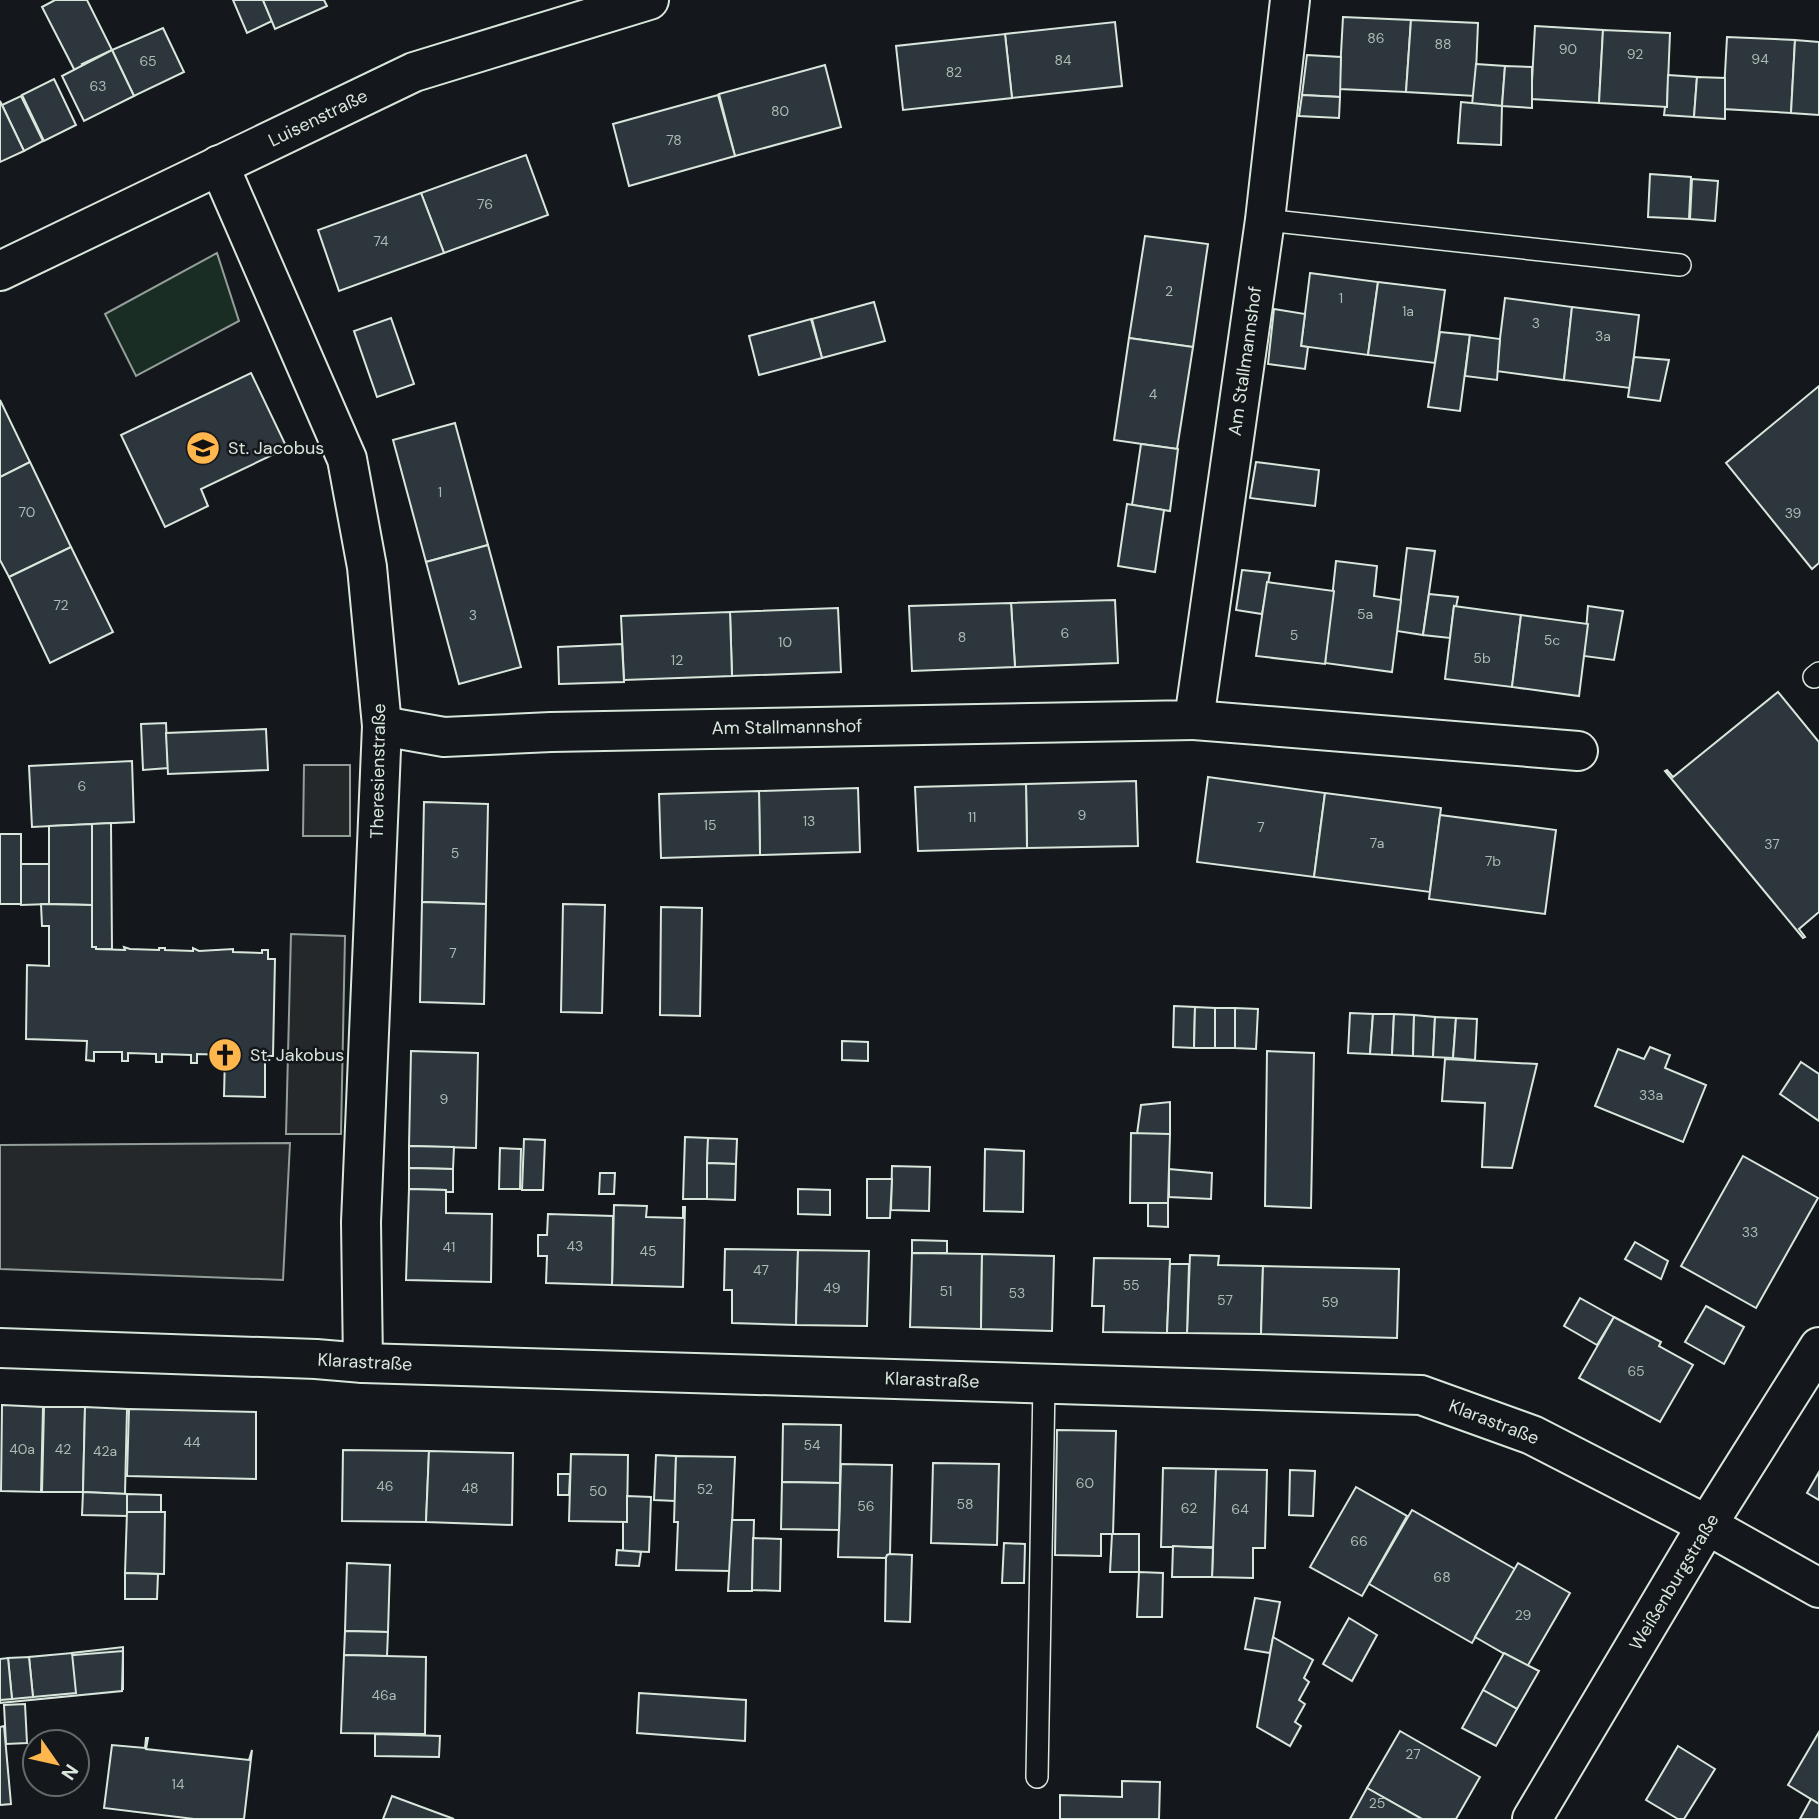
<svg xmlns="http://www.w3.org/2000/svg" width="1819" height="1819" viewBox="0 0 1819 1819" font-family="'DM Sans',sans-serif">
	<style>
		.green { fill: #1a2d24; stroke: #939e99; stroke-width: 2 }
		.parking { fill: #24282b; stroke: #939e99; stroke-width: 2 }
		.building { fill: #2c363c; stroke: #d8e6dc; stroke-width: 2 }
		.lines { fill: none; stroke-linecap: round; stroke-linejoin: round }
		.service-casing { stroke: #d8e6dc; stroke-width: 24 }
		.minor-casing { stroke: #d8e6dc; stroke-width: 42 }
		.service { stroke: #14181c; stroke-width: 21 }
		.minor { stroke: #14181c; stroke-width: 38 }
		.labels { text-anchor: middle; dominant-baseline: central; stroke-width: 5; stroke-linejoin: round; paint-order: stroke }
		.number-label { font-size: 14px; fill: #adbab4 }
		.street-label { font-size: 18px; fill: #d8e6dc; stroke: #14181c }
		.poi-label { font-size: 18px; fill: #d8e6dc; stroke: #14181c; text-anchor: start }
	</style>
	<rect width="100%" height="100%" fill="#14181c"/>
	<path class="green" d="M217 253 239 321 136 376 105 314Z"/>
	<g class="parking">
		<path d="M304 765H350V836H303Z"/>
		<path d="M291 934 345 936 341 1134H286Z"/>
		<path d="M290 1143 283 1280 0 1269V1145Z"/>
	</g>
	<g class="building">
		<path d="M55 0H87L112 50 82 64 84 66 75 71 42 7Z"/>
		<path d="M233 0H263L272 21 247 33Z"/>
		<path d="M263 0H324L327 6 275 29Z"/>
		<path d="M1343 17 1411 20 1406 92 1339 89Z"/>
		<path d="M1411 20 1478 23 1475 96 1406 92Z"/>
		<path d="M1115 22 1122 86 1012 98 1005 34Z"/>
		<path d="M1535 26 1603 30 1599 103 1531 99Z"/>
		<path d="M163 28 184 72 134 96 112 50Z"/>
		<path d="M1603 30 1670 33 1667 107 1599 103Z"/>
		<path d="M1005 34 1012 98 903 110 896 46Z"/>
		<path d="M1727 37 1795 40 1791 113 1723 109Z"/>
		<path d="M1795 40 1819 42V115L1791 113Z"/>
		<path d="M112 50 134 96 84 121 62 76Z"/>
		<path d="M1307 55 1341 57 1340 97 1302 95Z"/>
		<path d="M1476 64 1505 66 1502 106 1472 105Z"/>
		<path d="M825 65 841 127 735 156 719 94Z"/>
		<path d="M1505 66 1532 67V108L1502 106Z"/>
		<path d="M1668 75 1697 77 1694 117 1664 115 1665 107H1667Z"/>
		<path d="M1697 77 1725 78V119L1694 117Z"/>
		<path d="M54 79 76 125 44 141 22 95Z"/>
		<path d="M718 95 735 156 629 186 613 124Z"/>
		<path d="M1302 95 1340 97 1339 118 1299 116Z"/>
		<path d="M21 96 43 141 24 151 2 105Z"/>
		<path d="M0 101 24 151 0 162Z"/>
		<path d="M1461 102 1502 106 1501 145 1458 143Z"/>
		<path d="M526 155 548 215 444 253 421 193Z"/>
		<path d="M1650 174 1691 177 1689 219 1648 217Z"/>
		<path d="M1692 179 1718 181 1715 221 1690 219Z"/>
		<path d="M421 193 444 253 339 291 318 230Z"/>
		<path d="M1145 236 1208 244 1193 347 1129 338Z"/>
		<path d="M1310 273 1378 282 1368 355 1301 346Z"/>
		<path d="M1378 282 1445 290 1435 363 1368 355Z"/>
		<path d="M1505 298 1572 307 1564 380 1496 371Z"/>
		<path d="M874 302 885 341 822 358 812 319Z"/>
		<path d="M1572 307 1639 315 1630 388 1564 380Z"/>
		<path d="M1274 309 1305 314 1301 346 1308 347 1305 369 1268 364Z"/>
		<path d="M391 318 414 384 377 397 354 331Z"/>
		<path d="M811 319 822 358 759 375 749 336Z"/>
		<path d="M1440 332 1470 335 1460 411 1428 407Z"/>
		<path d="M1470 335 1500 339 1497 380 1465 376Z"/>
		<path d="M1129 338 1193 347 1177 449 1114 440Z"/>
		<path d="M1634 357 1669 360 1660 401 1628 397Z"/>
		<path d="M251 373 287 448 201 489 208 506 165 527 121 435Z"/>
		<path d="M1819 386V563L1812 569 1726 463Z"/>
		<path d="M0 400 30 462 0 477Z"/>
		<path d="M455 423 488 545 426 562 393 440Z"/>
		<path d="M1141 444 1178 449 1170 511 1132 505Z"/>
		<path d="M30 462 71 547 9 577 0 560V477Z"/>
		<path d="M1256 462 1319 470 1315 506 1250 498Z"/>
		<path d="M1127 504 1164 510 1155 572 1118 566Z"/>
		<path d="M488 545 521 667 459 684 426 562Z"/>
		<path d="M71 547 113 632 50 663 9 577Z"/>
		<path d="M1407 548 1435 551 1423 635 1397 631Z"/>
		<path d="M1336 561 1377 566 1374 596 1401 600 1392 672 1325 663Z"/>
		<path d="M1242 570 1270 573 1262 614 1236 610Z"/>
		<path d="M1267 582 1334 591 1325 664 1256 656Z"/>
		<path d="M1429 594 1458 597 1456 607 1454 606 1450 638 1423 635Z"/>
		<path d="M1115 600 1118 663 1015 667 1011 603Z"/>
		<path d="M1011 603 1015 667 912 671 909 606Z"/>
		<path d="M1454 606 1521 615 1512 687 1445 679Z"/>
		<path d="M1588 606 1623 611 1614 660 1584 656Z"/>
		<path d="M838 608 841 672 732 676 730 612Z"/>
		<path d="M730 612 732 676 624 680 621 616Z"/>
		<path d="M1521 615 1588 624 1579 696 1512 687Z"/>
		<path d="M622 644 624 682 559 684 558 647Z"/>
		<path d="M1778 692 1819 742V912L1799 929 1805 937 1803 938 1665 771 1667 770 1673 777Z"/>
		<path d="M166 723 168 768 143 770 141 724Z"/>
		<path d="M266 729 268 770 168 774 166 733Z"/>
		<path d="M132 761 134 822 32 827 29 766Z"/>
		<path d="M1208 777 1325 793 1314 877 1197 862Z"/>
		<path d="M1136 781 1138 846 1027 848 1026 784Z"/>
		<path d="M1026 784 1027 848 918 851 915 787Z"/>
		<path d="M858 788 860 852 760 855 759 791Z"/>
		<path d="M759 791 760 855 661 858 659 794Z"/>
		<path d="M1325 793 1441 808 1430 892 1314 877Z"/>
		<path d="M424 802 488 804 486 904 422 902Z"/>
		<path d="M1440 815 1556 830 1545 914 1429 899Z"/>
		<path d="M111 823 112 949H96V947H92V824Z"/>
		<path d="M92 824V905L49 904V826Z"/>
		<rect x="0" y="834" width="21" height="70"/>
		<path d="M21 864H49V904L21 905Z"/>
		<path d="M422 902 486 904 484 1004 420 1002Z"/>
		<path d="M41 904 92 905V947H96V949L125 950 124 947 130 949 159 950V948H165V950L193 951V948L199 951 233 949V952L262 953V950H268V959H275L273 1056H265V1097L224 1096 225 1055 197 1054V1063H191V1055L162 1054V1062H156V1054L128 1053V1061H122V1052H94V1061L86 1060 87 1041 26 1039 27 965 49 966V926H42Z"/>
		<path d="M563 904 605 905 602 1013 561 1012Z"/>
		<path d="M661 907 702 908 700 1016 660 1015Z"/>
		<path d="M1174 1006 1195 1007 1194 1048 1173 1047Z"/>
		<path d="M1195 1007 1215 1008V1048H1194Z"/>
		<rect x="1215" y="1008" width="20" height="40"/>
		<path d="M1235 1008 1258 1009 1256 1049 1235 1048Z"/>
		<path d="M1350 1013 1373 1014 1370 1054 1348 1053Z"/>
		<path d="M1373 1014H1394L1392 1055 1370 1054Z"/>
		<path d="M1394 1014 1414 1015 1413 1056 1392 1055Z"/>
		<path d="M1414 1015 1435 1017 1433 1057 1413 1056Z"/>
		<path d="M1435 1017 1456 1018 1453 1058 1433 1057Z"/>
		<path d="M1456 1018 1477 1019 1475 1060 1453 1058Z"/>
		<path d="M842 1041 868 1042V1061L842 1060Z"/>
		<path d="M1650 1047 1670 1055 1665 1068 1706 1085 1683 1142 1595 1106 1618 1049 1644 1059Z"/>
		<path d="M411 1051 478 1053 476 1148 409 1146Z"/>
		<path d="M1267 1051 1314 1053 1311 1208 1265 1206Z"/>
		<path d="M1445 1059 1537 1064 1512 1168 1482 1167 1485 1103 1442 1101Z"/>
		<path d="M1801 1062 1819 1074V1121L1780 1094Z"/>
		<path d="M1170 1102V1134H1137L1141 1105Z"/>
		<path d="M1131 1133 1170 1134 1168 1203H1130Z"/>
		<path d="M685 1137 708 1138 707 1199H683Z"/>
		<path d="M708 1138 737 1139 736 1164 707 1163Z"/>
		<path d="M524 1139 545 1140 543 1190H522Z"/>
		<path d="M409 1146 454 1147 453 1169 409 1168Z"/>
		<path d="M500 1148 521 1149 520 1189H499Z"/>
		<path d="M985 1149 1024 1151 1023 1212 984 1211Z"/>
		<path d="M1743 1156 1818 1198 1756 1308 1681 1266Z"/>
		<path d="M707 1163 736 1164 735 1200 707 1199Z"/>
		<path d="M892 1166 930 1167 929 1211 891 1210Z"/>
		<path d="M409 1168 453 1169V1192H446V1190L409 1189Z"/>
		<path d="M1169 1169 1212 1173 1211 1199 1169 1197Z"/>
		<path d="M600 1173H615L614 1194H599Z"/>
		<path d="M867 1179H892L890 1218H867Z"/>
		<path d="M409 1189 446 1190V1213L492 1214 491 1282 406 1280Z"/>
		<path d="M798 1189 830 1190V1215L798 1214Z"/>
		<path d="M1148 1203H1168V1227L1148 1226Z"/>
		<path d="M614 1205 647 1206 646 1217 683 1218V1207H685L683 1287 612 1285Z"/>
		<path d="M548 1214 613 1216 612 1285 546 1283 547 1256H538V1235H547Z"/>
		<path d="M912 1240 947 1241V1253H912Z"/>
		<path d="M1635 1242 1668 1261 1661 1279 1625 1259Z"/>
		<path d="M725 1249 798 1250 796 1325 732 1323V1290H724Z"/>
		<path d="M798 1250 869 1251 867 1326 796 1325Z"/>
		<path d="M912 1253 982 1254 981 1329 910 1327Z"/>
		<path d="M982 1254 1054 1256 1052 1331 981 1329Z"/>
		<path d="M1190 1255 1219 1256 1218 1265 1263 1266 1261 1334 1187 1333Z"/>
		<path d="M1094 1258 1170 1259 1167 1333 1103 1332 1104 1306H1092Z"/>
		<path d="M1170 1264H1189L1187 1333H1167Z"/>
		<path d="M1263 1266 1399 1269 1397 1338 1261 1334Z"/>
		<path d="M1580 1298 1614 1317 1597 1345 1564 1326Z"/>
		<path d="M1706 1306 1744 1327 1724 1364 1685 1342Z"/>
		<path d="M1614 1317 1661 1342 1659 1346 1693 1365 1660 1422 1579 1378Z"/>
		<path d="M2 1405 43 1407 41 1492 1 1491Z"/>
		<path d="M44 1407H85L83 1492H42Z"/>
		<path d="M85 1407 127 1409 125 1494 83 1492Z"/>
		<path d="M129 1409 256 1412V1479L127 1476Z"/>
		<path d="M783 1424 841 1425 840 1483 782 1482Z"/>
		<path d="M1057 1430 1116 1431 1113 1534H1101V1556L1055 1555Z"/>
		<path d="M343 1450 429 1451 426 1522 342 1521Z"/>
		<path d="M429 1451 513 1453 512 1525 426 1522Z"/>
		<path d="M571 1454 628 1455 627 1522 569 1521Z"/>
		<path d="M656 1455 676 1456 675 1501 654 1500Z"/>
		<path d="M676 1456 735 1457 730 1571 676 1570 678 1522H674Z"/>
		<path d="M933 1463 999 1464 997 1545 931 1543Z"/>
		<path d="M841 1464 892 1465 890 1554 887 1555 886 1558 838 1557Z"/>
		<path d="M1163 1468 1216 1469 1214 1547H1161Z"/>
		<path d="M1216 1469 1267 1470 1265 1548H1253V1578L1212 1577Z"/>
		<path d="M1290 1470 1315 1471 1313 1516 1289 1515Z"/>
		<path d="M1819 1472V1500L1807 1493Z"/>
		<path d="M558 1474H570L569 1495H558Z"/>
		<path d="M782 1482 840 1483 839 1530 781 1529Z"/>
		<path d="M1356 1487 1407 1516 1362 1596 1310 1567Z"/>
		<path d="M83 1492 127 1494V1516L82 1515Z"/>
		<path d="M127 1494 161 1495V1512H127Z"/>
		<path d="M627 1496 651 1497 649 1552 623 1551V1522H627Z"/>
		<path d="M1412 1510 1515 1569 1472 1643 1369 1584Z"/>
		<path d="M127 1512H165L164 1574 125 1573Z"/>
		<path d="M732 1520H754L752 1591H728Z"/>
		<path d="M1112 1534H1139V1572H1110Z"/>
		<path d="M753 1538 781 1539 780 1591 752 1590Z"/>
		<path d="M1004 1543 1025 1544 1024 1583H1002Z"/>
		<path d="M1173 1546 1213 1548 1212 1577H1172Z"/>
		<path d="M617 1550 641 1552 639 1566 616 1565Z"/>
		<path d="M890 1554 912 1555 910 1622 885 1621 886 1558 887 1555Z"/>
		<path d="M347 1563 390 1565 388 1632 345 1631Z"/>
		<path d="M1518 1563 1570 1593 1527 1667 1475 1637Z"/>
		<path d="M1139 1572 1163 1573 1162 1617H1137Z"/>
		<path d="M125 1573 158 1574 157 1599H125Z"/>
		<path d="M1255 1598 1280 1602 1270 1653 1245 1649Z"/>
		<path d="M1349 1618 1377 1635 1352 1681 1323 1664Z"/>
		<path d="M345 1631 388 1632 387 1656 344 1655Z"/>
		<path d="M1273 1637 1313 1660 1304 1678 1309 1682 1299 1700 1305 1704 1295 1722 1301 1726 1290 1746 1257 1727Z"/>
		<path d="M123 1647V1689L76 1693 72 1653Z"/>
		<path d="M123 1651 122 1691 0 1703V1661Z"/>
		<path d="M72 1653 76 1693 33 1697 29 1657Z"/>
		<path d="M1504 1653 1539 1671 1517 1709 1483 1690Z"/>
		<path d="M344 1655 426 1657 425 1734 341 1733Z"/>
		<path d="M29 1657 33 1697 12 1699 8 1658Z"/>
		<path d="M8 1658 12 1699 0 1700V1659Z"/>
		<path d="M1483 1690 1517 1709 1496 1746 1462 1728Z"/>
		<path d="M639 1693 746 1700 745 1741 637 1733Z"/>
		<path d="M25 1704 27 1743 6 1744 4 1705Z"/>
		<path d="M4 1726 11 1804 0 1805V1727Z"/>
		<path d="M1400 1731 1480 1777 1456 1819H1422L1367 1788Z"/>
		<path d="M1819 1732V1804L1788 1785Z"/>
		<path d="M375 1734 440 1736 439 1757 375 1756Z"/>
		<path d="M146 1738H148L146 1749 249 1760 252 1750 244 1819H194L104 1808 112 1745 145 1748Z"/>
		<path d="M1678 1746 1715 1769 1684 1819H1678L1646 1800Z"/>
		<path d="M1122 1781 1160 1782 1159 1819H1060V1795L1122 1797Z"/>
		<path d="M1367 1788 1422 1819H1350Z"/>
		<path d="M392 1796 454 1819H383Z"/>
		<path d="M1811 1799 1819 1804V1819H1800Z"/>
	</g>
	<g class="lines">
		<g class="service-casing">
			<g id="service">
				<path d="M1265 220 1680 265"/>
				<path d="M1814 677 1819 673"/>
				<path d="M1037 1777 1044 1384"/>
			</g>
		</g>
		<g class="minor-casing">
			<g id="minor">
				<path d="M219 165 347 459 367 567 382 726 361 1222 363 1363"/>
				<path d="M0 271 414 72 649 0"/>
				<path d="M1194 720 1578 751"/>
				<path d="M382 726 444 737 551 732 1194 720 1265 220 1290 0"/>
				<path d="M0 1348 316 1359 363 1363 1421 1395 1532 1435 1707 1525 1819 1588"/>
				<path d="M1532 1819 1707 1525 1819 1347"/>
			</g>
		</g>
		<use href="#service" class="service"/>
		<use href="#minor" class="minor"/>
	</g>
	<defs>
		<g id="school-disc" transform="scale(1.75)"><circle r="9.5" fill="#ffb74d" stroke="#14181c"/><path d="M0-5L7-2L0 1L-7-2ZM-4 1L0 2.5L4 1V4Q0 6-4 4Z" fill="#111"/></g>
		<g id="church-disc" transform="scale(1.75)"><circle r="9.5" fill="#ffb74d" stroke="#14181c"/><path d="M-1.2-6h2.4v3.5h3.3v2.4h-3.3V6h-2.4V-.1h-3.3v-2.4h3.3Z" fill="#111"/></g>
	</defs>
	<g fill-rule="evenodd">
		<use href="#school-disc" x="203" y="448"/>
		<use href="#church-disc" x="225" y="1055"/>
	</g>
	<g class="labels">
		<g class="number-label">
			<text x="1376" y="38">86</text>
			<text x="1443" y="44">88</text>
			<text x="1568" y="49">90</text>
			<text x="1635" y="54">92</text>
			<text x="1760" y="59">94</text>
			<text x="1063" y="60">84</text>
			<text x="148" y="61">65</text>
			<text x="954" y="72">82</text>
			<text x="98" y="86">63</text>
			<text x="780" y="111">80</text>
			<text x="674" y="140">78</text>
			<text x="485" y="204">76</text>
			<text x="381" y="241">74</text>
			<text x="1169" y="291">2</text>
			<text x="1341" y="298">1</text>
			<text x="1408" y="311">1a</text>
			<text x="1536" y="323">3</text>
			<text x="1603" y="336">3a</text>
			<text x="1153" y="394">4</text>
			<text x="440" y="492">1</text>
			<text x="27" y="512">70</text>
			<text x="1793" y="513">39</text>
			<text x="61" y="605">72</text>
			<text x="1365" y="614">5a</text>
			<text x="473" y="615">3</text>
			<text x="1065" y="633">6</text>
			<text x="1294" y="635">5</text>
			<text x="962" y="637">8</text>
			<text x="1552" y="640">5c</text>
			<text x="785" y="642">10</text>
			<text x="1482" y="658">5b</text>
			<text x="677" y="660">12</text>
			<text x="82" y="786">6</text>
			<text x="1082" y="815">9</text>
			<text x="972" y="817">11</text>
			<text x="809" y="821">13</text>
			<text x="710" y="825">15</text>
			<text x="1261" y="827">7</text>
			<text x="1377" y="843">7a</text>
			<text x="1772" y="844">37</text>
			<text x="455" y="853">5</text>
			<text x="1493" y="861">7b</text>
			<text x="453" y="953">7</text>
			<text x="1651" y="1095">33a</text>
			<text x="444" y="1099">9</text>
			<text x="1750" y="1232">33</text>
			<text x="575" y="1246">43</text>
			<text x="449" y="1247">41</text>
			<text x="648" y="1251">45</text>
			<text x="761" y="1270">47</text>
			<text x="1131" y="1285">55</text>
			<text x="832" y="1288">49</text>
			<text x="946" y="1291">51</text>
			<text x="1017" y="1293">53</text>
			<text x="1225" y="1300">57</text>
			<text x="1330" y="1302">59</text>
			<text x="1636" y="1371">65</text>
			<text x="192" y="1442">44</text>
			<text x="812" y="1445">54</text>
			<text x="22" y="1449">40a</text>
			<text x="63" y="1449">42</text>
			<text x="105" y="1451">42a</text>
			<text x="1085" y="1483">60</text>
			<text x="385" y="1486">46</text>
			<text x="470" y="1488">48</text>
			<text x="705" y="1489">52</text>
			<text x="598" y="1491">50</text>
			<text x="965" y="1504">58</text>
			<text x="866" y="1506">56</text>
			<text x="1189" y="1508">62</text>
			<text x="1240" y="1509">64</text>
			<text x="1359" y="1541">66</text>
			<text x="1442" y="1577">68</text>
			<text x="1523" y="1615">29</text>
			<text x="384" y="1695">46a</text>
			<text x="1413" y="1754">27</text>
			<text x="178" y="1784">14</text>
			<text x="1377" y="1803">25</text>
		</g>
		<g class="street-label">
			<text transform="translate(318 118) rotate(-26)">Luisenstraße</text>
			<text transform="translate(1245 361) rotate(-82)">Am Stallmannshof</text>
			<text transform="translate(787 727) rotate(-1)">Am Stallmannshof</text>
			<text transform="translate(378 771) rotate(-89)">Theresienstraße</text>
			<text transform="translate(365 1362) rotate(3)">Klarastraße</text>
			<text transform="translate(932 1380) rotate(2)">Klarastraße</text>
			<text transform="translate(1494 1422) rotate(21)">Klarastraße</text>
			<text transform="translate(1674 1582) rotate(-59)">Weißenburgstraße</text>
		</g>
		<g class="poi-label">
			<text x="228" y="448">St. Jacobus</text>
			<text x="250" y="1055">St. Jakobus</text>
		</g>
	</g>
	<g transform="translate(56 1763) rotate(124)"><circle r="33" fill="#14181c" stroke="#626a69" stroke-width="2"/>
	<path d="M0-5L12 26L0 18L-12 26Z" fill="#ffb74d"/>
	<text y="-10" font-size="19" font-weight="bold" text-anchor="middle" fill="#d8e6dc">N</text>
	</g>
</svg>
